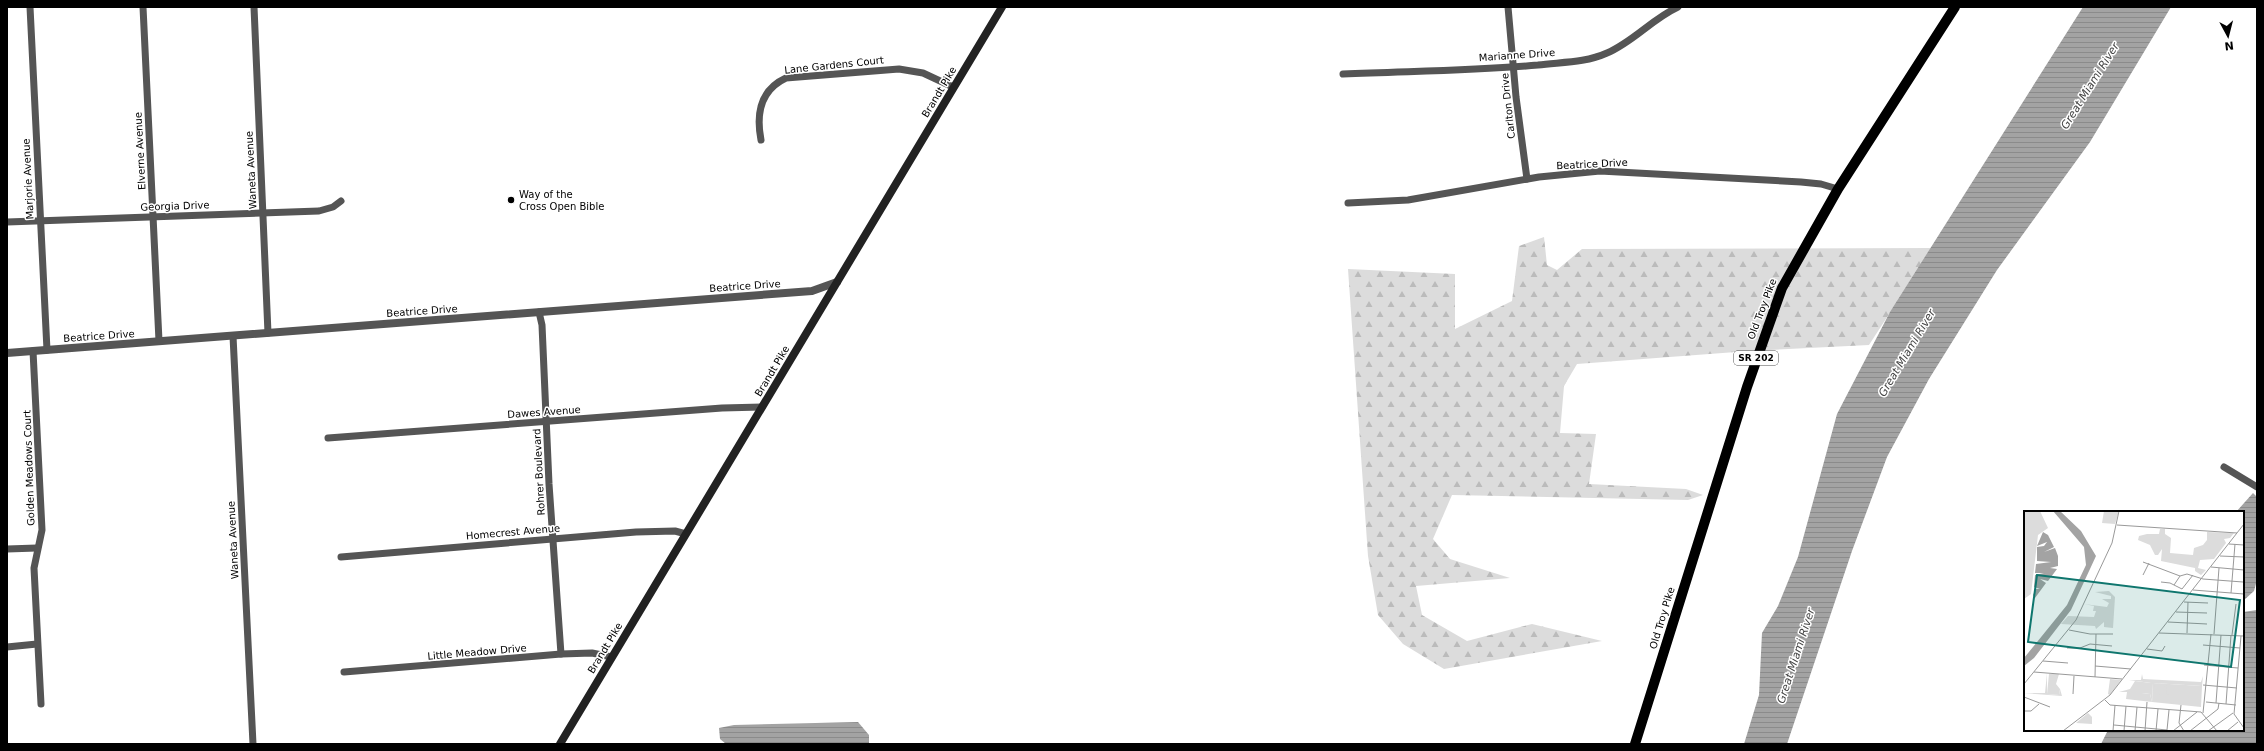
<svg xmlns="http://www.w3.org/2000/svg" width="2264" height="751" viewBox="0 0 2264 751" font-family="'DejaVu Sans',sans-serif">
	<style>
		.forest { fill: url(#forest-firs) }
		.water { fill: url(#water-rules) }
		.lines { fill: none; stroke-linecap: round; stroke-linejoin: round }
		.minor { stroke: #555; stroke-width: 7 }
		.tertiary { stroke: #555; stroke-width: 8 }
		.secondary { stroke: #222; stroke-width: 8 }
		.primary { stroke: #000; stroke-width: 10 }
		.poi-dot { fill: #000; stroke: #fff; stroke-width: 1.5 }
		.labels { text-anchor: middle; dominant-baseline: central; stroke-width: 3; stroke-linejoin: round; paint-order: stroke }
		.shield { fill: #fff; stroke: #4c4c4c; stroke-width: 1 }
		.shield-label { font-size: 9px; font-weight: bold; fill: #000 }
		.street-label { font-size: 10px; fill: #000; stroke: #fff }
		.poi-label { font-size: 10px; fill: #000; stroke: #fff; text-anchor: start }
		.water-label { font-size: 11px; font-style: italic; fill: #444; stroke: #fff }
		.inset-road { fill: none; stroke: #999; stroke-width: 1 }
		.view { fill: #0f766e; fill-opacity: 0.15; stroke: #0f766e; stroke-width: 2 }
		.inset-edge { fill: none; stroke: #000; stroke-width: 2 }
	</style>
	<defs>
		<pattern id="forest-firs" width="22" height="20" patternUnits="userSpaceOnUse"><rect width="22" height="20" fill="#dcdcdc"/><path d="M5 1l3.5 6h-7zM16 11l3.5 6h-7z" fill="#bbb"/></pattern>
		<pattern id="water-rules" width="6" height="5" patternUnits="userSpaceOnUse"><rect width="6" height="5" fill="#a3a3a3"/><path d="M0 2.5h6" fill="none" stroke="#8b8b8b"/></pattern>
	</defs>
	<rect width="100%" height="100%" fill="#fff"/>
	<path class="forest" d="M1544 237 1547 265 1557 270 1582 249 1932 248 1869 345 1749 351 1577 364 1564 386 1560 433 1596 434 1589 484 1686 489 1703 495 1688 500 1452 495 1433 539 1450 559 1510 578 1416 586 1422 615 1467 641 1532 624 1602 641 1444 669 1403 644 1378 615 1368 556 1348 269 1455 274V329L1512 301 1519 246Z"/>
	<g class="water">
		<path d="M2083 7H2171L2090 142 1997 270 1929 379 1887 457 1852 551 1787 744H1744L1759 695 1762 633 1778 606 1798 557 1837 414 1890 312Z"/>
		<path d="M2253 493 2257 497V580L2254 591 2243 601V512H2236Z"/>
		<path d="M2257 610V744H2101L2108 730H2243V612Z"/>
		<path d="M858 722 869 735V744H726L720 739 719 728 734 725Z"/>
	</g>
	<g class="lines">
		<g class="minor">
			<path d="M30 7 47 350"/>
			<path d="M143 7 159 341"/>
			<path d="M254 7 268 333"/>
			<path d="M1508 7 1516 97 1527 179"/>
			<path d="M1343 74C1408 71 1473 71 1538 65 1561 62 1585 63 1607 53 1633 42 1652 19 1678 7"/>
			<path d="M761 140C756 114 760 90 786 78L899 69 923 73 953 87"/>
			<path d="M1348 203 1408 200 1539 177 1600 171 1801 182 1821 184 1838 189"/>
			<path d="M7 222 319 211 333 207 341 201"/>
			<path d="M539 312 542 325 549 484 561 654"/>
			<path d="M233 336 253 744"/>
			<path d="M33 351 42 530 34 568 41 704"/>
			<path d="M328 438 722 408 762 407"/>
			<path d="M2224 467 2257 487"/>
			<path d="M7 549 37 548"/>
			<path d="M341 557 636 532 675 531 686 534"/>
			<path d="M7 647 37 644"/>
			<path d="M344 672 561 654 592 653 612 657"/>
		</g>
		<path class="tertiary" d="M7 353 812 291 837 282"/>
		<path class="secondary" d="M560 744 1002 7"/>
		<path class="primary" d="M1635 744 1747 387 1782 288 1838 189 1955 7"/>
	</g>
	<circle class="poi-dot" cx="511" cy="200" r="4"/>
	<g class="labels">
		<rect class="shield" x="1734" y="351" width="44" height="14" rx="3"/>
		<g class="shield-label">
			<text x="1756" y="358">SR 202</text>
		</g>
		<g class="street-label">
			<text transform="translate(1517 55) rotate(-4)">Marianne Drive</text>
			<text transform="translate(834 65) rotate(-6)">Lane Gardens Court</text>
			<text transform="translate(939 92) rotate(-59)">Brandt Pike</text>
			<text transform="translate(1508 106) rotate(-96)">Carlton Drive</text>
			<text transform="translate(140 151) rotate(-93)">Elverne Avenue</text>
			<text transform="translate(1592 164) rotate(-3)">Beatrice Drive</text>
			<text transform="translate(251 170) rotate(-93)">Waneta Avenue</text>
			<text transform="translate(28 179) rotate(-93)">Marjorie Avenue</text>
			<text transform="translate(175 206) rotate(-2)">Georgia Drive</text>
			<text transform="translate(745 286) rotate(-4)">Beatrice Drive</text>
			<text transform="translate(1762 309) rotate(-69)">Old Troy Pike</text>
			<text transform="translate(422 311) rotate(-4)">Beatrice Drive</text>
			<text transform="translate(99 336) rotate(-4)">Beatrice Drive</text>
			<text transform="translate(772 371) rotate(-59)">Brandt Pike</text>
			<text transform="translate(544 412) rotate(-4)">Dawes Avenue</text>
			<text transform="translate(29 468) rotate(-92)">Golden Meadows Court</text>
			<text transform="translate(539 472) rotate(-93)">Rohrer Boulevard</text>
			<text transform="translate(513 532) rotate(-5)">Homecrest Avenue</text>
			<text transform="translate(233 540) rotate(-93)">Waneta Avenue</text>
			<text transform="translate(1662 618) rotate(-73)">Old Troy Pike</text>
			<text transform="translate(605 648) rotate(-59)">Brandt Pike</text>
			<text transform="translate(477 652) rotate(-5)">Little Meadow Drive</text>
		</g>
		<g class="poi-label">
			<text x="519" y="194">Way of the<tspan x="519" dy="12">Cross Open Bible</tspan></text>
		</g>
		<g class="water-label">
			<text transform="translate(2090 86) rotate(-58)">Great Miami River</text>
			<text transform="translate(1907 353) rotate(-59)">Great Miami River</text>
			<text transform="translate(1796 656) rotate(-72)">Great Miami River</text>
		</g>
	</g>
	<g transform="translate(2024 511)">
		<rect width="220" height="220" fill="#fff"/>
		<path d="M0 0H16L24 17 14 24 7 83 0 88ZM25 163H35L32 173 36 178 35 184 23 183ZM86 168 97 169 86 184 84 183ZM111 170 127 172V182H118L126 183 128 191 102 188 103 181H95L106 178ZM64 202 68 206V213L52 212Z" fill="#dcdcdc"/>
		<path d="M136 18H141V23L147 27 146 42 169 44 170 37 179 34 183 29V21L210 22 206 27 200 28 202 32 190 48 176 49 174 57 182 59 177 64 171 60V57L137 50 138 38 134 44H131L126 34 114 29 115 25 123 23H135ZM85 80 91 86 89 117 80 116V111L72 118 71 115 37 113 44 105 70 106 72 100H69L70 95 60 93 83 96 85 92 78 88H87V85L71 81ZM23 162V183L35 184 36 178 38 185 0 182H21ZM118 163 119 168 177 171 179 165 178 175 129 172 128 191 126 183 118 182H126L127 172 105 169H117Z" fill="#dcdcdc"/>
		<path d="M80 0H95L91 13 78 12Z" fill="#dcdcdc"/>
		<path d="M129 172 178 175 177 196 128 191Z" fill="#dcdcdc"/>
		<path d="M129.5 178a5.5 5.5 0 1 1 11 0a5.5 5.5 0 1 1-11 0ZM143 174 151 180 150 192 144 191 145 184H149L142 183Z" fill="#dcdcdc"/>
		<path d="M29 0H36L57 20 72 45 47 99 10 147 0 155V147L43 94 62 54 60 36ZM19 21 24 24 30 36 20 41 31 37 34 45V55L26 57 33 58 24 70 16 68 22 72 11 87 9 84 12 78H16L10 76 11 64 20 62H11L12 53 27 51 13 50V36L20 35 23 31 13 35Z" fill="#a3a3a3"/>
		<path class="inset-road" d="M93 14 213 22M205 33 220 34M196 45 220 46M119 51 156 65M187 56 220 59M119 64 125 52M137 71 146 72 158 78 169 64M150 74 156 65 163 63 179 68 219 71M169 79 220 83M207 82 211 33M160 91 184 92M152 101 183 102M144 111 183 113M45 119 66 123H89M135 122 220 125M163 122 164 91M190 123 195 57M208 124 212 93M217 125 210 203 220 217M179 134 216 137M43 137H56L66 133 88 135M123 138 138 140 141 135M19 150 44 152M180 154 214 157M71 155 107 158M10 161 98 168M71 166 72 123M0 173 52 109 88 32 95 0M179 174 213 177M49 183 50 165M0 186 26 196M81 189 86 194 177 201 193 220M182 191 212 194M192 192 197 124M202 193 207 124M157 194 155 212 160 220M0 200H7L15 193M179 202 187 123M90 214 143 219M143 219 145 199M39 220 86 184 220 13M89 220 91 194M100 220 102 195M111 220 113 196M121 220 123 191M132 220 134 198M149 220 173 201M166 220 194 198 195 192M184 220 209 202M203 220 214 211"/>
		<path class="view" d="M13 64 216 89 207 156 4 131Z"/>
		<rect width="220" height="220" class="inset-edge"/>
	</g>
	<rect width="2264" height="751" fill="none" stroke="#000000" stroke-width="16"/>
	<g transform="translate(2228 36) rotate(173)" stroke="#ffffff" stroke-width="3" paint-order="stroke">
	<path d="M0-3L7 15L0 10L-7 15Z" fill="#000000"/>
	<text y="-6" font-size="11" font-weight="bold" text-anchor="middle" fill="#000000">N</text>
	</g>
</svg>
